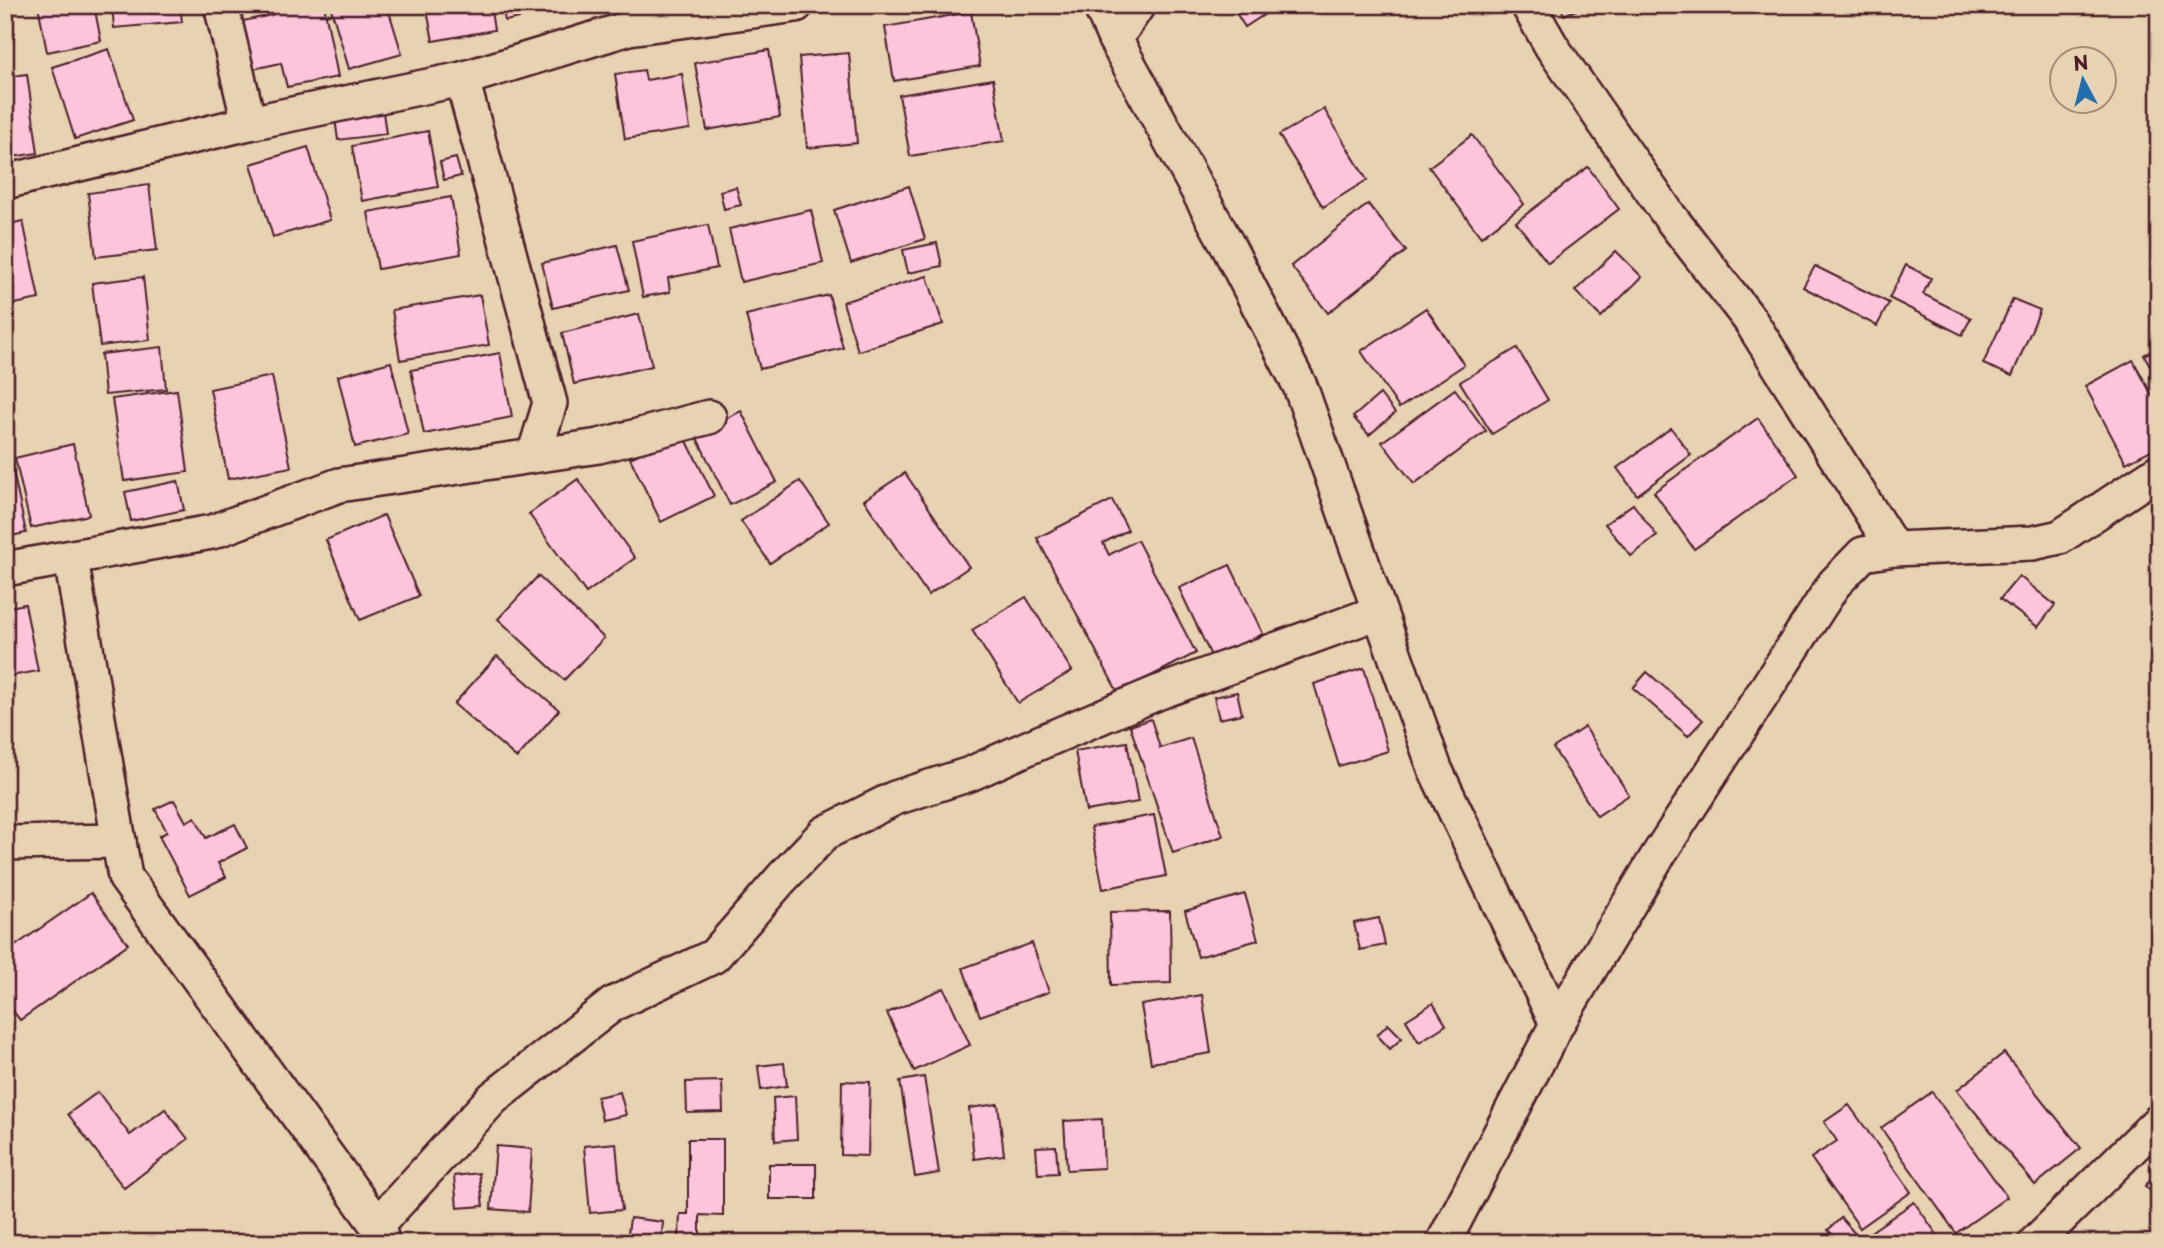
<svg xmlns="http://www.w3.org/2000/svg" width="2164" height="1248" viewBox="0 0 2164 1248" font-family="'Playpen Sans',sans-serif">
	<style>
		.building { fill: #fdc5db; stroke: #4a1f2b; stroke-width: 2 }
		.lines { fill: none; stroke-linecap: round; stroke-linejoin: round }
		.street-casing { stroke: #4a1f2b; stroke-width: 38 }
		.street { stroke: #e7d2b1; stroke-width: 33 }
	</style>
	<rect width="100%" height="100%" fill="#e7d2b1"/>
	<filter id="ink" filterUnits="userSpaceOnUse"><feTurbulence type="fractalNoise" baseFrequency=".0143" numOctaves="2"/><feDisplacementMap in="SourceGraphic" scale="14" xChannelSelector="R" yChannelSelector="G"/><feConvolveMatrix kernelMatrix="1 2 1 2 8 2 1 2 1" color-interpolation-filters="sRGB"/></filter>
	<g filter="url(#ink)">
		<g class="building">
			<path d="M38 5H94L101 41 47 52Z"/>
			<path d="M112 5H180L182 22 114 28Z"/>
			<path d="M269 5H324L338 77 287 87 281 63 253 69 243 21 272 15Z"/>
			<path d="M330 5H387L402 54 349 69Z"/>
			<path d="M426 5H490L494 30 433 41Z"/>
			<path d="M502 5H580L505 21Z"/>
			<path d="M1231 5H1279L1245 27Z"/>
			<path d="M1560 5H1588L1564 15Z"/>
			<path d="M971 12 980 66 894 81 885 27Z"/>
			<path d="M109 49 133 120 75 139 52 67Z"/>
			<path d="M769 50 780 117 707 130 695 63Z"/>
			<path d="M849 53 857 143 807 148 799 57Z"/>
			<path d="M644 70 646 80 682 74 690 129 625 139 615 74Z"/>
			<path d="M27 74 38 153 5 158V77Z"/>
			<path d="M993 79 1004 141 910 156 899 95Z"/>
			<path d="M1324 109 1367 180 1323 207 1279 135Z"/>
			<path d="M383 112 386 134 338 140 335 119Z"/>
			<path d="M428 131 438 187 362 201 352 146Z"/>
			<path d="M1472 135 1524 204 1481 237 1429 167Z"/>
			<path d="M308 147 330 220 273 237 251 164Z"/>
			<path d="M456 158 461 176 444 180 440 162Z"/>
			<path d="M1588 167 1619 209 1548 263 1516 222Z"/>
			<path d="M149 185 157 250 96 257 88 193Z"/>
			<path d="M909 186 925 239 851 263 834 210Z"/>
			<path d="M736 187 741 205 724 209 720 191Z"/>
			<path d="M451 197 461 254 378 269 368 212Z"/>
			<path d="M1368 204 1406 251 1328 313 1291 266Z"/>
			<path d="M811 210 823 263 741 282 729 229Z"/>
			<path d="M23 221 39 299 5 306V225Z"/>
			<path d="M708 225 717 268 668 278 670 292 643 297 632 241Z"/>
			<path d="M937 243 942 266 908 273 903 250Z"/>
			<path d="M617 245 629 290 553 308 542 263Z"/>
			<path d="M1616 251 1642 277 1601 317 1575 291Z"/>
			<path d="M1906 265 1931 278 1923 294 1971 318 1962 335 1889 298Z"/>
			<path d="M1815 266 1889 303 1877 326 1803 287Z"/>
			<path d="M927 276 943 324 858 351 843 302Z"/>
			<path d="M143 277 150 340 100 346 92 283Z"/>
			<path d="M480 295 489 345 400 360 392 310Z"/>
			<path d="M829 295 843 348 760 369 746 315Z"/>
			<path d="M2013 299 2040 310 2012 376 1983 364Z"/>
			<path d="M1426 308 1464 365 1399 408 1361 351Z"/>
			<path d="M639 314 652 366 574 384 562 333Z"/>
			<path d="M162 347 166 389 105 395 101 354Z"/>
			<path d="M2159 347V381L2144 355Z"/>
			<path d="M1517 348 1548 400 1492 434 1460 382Z"/>
			<path d="M500 353 512 417 424 434 411 370Z"/>
			<path d="M2133 360 2159 408V446L2126 463 2085 386Z"/>
			<path d="M391 362 408 434 355 447 338 376Z"/>
			<path d="M272 376 291 467 228 479 210 389Z"/>
			<path d="M1455 389 1486 431 1414 484 1382 442Z"/>
			<path d="M177 390 188 472 124 481 112 399Z"/>
			<path d="M1380 394 1395 413 1369 435 1353 417Z"/>
			<path d="M741 411 777 482 730 505 695 434Z"/>
			<path d="M1758 418 1798 475 1694 549 1654 492Z"/>
			<path d="M1671 428 1691 455 1637 495 1617 468Z"/>
			<path d="M683 433 714 496 661 522 630 458Z"/>
			<path d="M73 444 89 515 31 528 15 458Z"/>
			<path d="M12 466 26 533 5 537V467Z"/>
			<path d="M905 473 969 567 928 595 864 500Z"/>
			<path d="M578 479 635 558 586 593 529 514Z"/>
			<path d="M178 481 184 510 131 521 125 492Z"/>
			<path d="M800 481 829 523 770 563 741 521Z"/>
			<path d="M1112 500 1128 530 1103 543 1109 555 1137 540 1196 653 1118 693 1037 538Z"/>
			<path d="M1633 504 1657 536 1631 556 1605 524Z"/>
			<path d="M384 515 419 596 360 620 326 540Z"/>
			<path d="M1230 565 1263 634 1212 658 1179 588Z"/>
			<path d="M538 576 604 638 564 680 498 619Z"/>
			<path d="M2019 576 2055 605 2038 627 2000 599Z"/>
			<path d="M1026 597 1072 671 1018 703 972 630Z"/>
			<path d="M25 604 38 671 5 677V608Z"/>
			<path d="M497 656 559 710 517 758 454 704Z"/>
			<path d="M1364 668 1388 751 1339 766 1314 684Z"/>
			<path d="M1647 672 1703 720 1688 736 1633 688Z"/>
			<path d="M1237 692 1242 714 1219 719 1214 697Z"/>
			<path d="M1151 719 1160 748 1191 738 1223 836 1173 853 1130 726Z"/>
			<path d="M1585 727 1629 795 1597 816 1553 748Z"/>
			<path d="M1127 742 1138 802 1086 811 1075 751Z"/>
			<path d="M174 800 186 822 195 817 206 838 235 824 247 848 218 863 226 877 190 895 159 836 167 832 155 809Z"/>
			<path d="M1154 815 1166 876 1103 889 1091 827Z"/>
			<path d="M91 893 128 944 20 1020 5 1000V953Z"/>
			<path d="M1245 894 1258 940 1198 957 1185 911Z"/>
			<path d="M1170 911 1171 983 1111 985 1110 912Z"/>
			<path d="M1379 918 1385 945 1360 950 1354 923Z"/>
			<path d="M1032 943 1049 992 980 1016 963 968Z"/>
			<path d="M944 988 970 1045 914 1071 887 1013Z"/>
			<path d="M1202 995 1211 1053 1151 1063 1141 1005Z"/>
			<path d="M1433 1003 1446 1025 1419 1042 1406 1020Z"/>
			<path d="M1388 1024 1402 1038 1390 1049 1377 1035Z"/>
			<path d="M2004 1053 2081 1148 2035 1185 1957 1090Z"/>
			<path d="M784 1063 787 1086 761 1090 758 1066Z"/>
			<path d="M924 1077 939 1173 915 1177 900 1081Z"/>
			<path d="M722 1081 723 1112 687 1113 686 1082Z"/>
			<path d="M842 1081 870 1082 868 1156 841 1155Z"/>
			<path d="M98 1092 130 1135 165 1109 188 1139 124 1188 68 1114Z"/>
			<path d="M620 1092 626 1115 602 1120 597 1097Z"/>
			<path d="M1932 1092 2007 1197 1956 1233 1881 1128Z"/>
			<path d="M795 1096 797 1139 775 1141 773 1098Z"/>
			<path d="M998 1104 1004 1155 974 1159 969 1108Z"/>
			<path d="M1849 1105 1911 1192 1860 1228 1811 1158 1837 1141 1824 1122Z"/>
			<path d="M1102 1119 1104 1168 1067 1170 1064 1121Z"/>
			<path d="M688 1139H723V1216L700 1215V1237H679L680 1214H688Z"/>
			<path d="M616 1143 622 1210 590 1213 584 1146Z"/>
			<path d="M496 1146 532 1149 528 1212 491 1209Z"/>
			<path d="M1056 1146 1058 1173 1038 1174 1036 1147Z"/>
			<rect x="769" y="1164" width="47" height="35"/>
			<path d="M2159 1171V1199L2145 1186Z"/>
			<path d="M479 1173 483 1206 457 1208 454 1176Z"/>
			<path d="M1914 1202 1943 1243H1870L1865 1236Z"/>
			<path d="M630 1218 663 1222 661 1243 627 1241Z"/>
			<path d="M1841 1218 1858 1237 1851 1243H1840L1828 1230Z"/>
		</g>
		<g class="lines">
			<g class="street-casing">
				<g id="street">
					<path d="M221 5 249 123"/>
					<path d="M1100 5 1115 39 1227 244 1300 386 1435 769 1557 1024"/>
					<path d="M1528 5 1552 47 1670 217 1750 320 1894 549"/>
					<path d="M1115 39 1138 5"/>
					<path d="M462 79 550 403 534 455"/>
					<path d="M5 182 249 123 462 79 629 28 796 5"/>
					<path d="M71 559 125 877 377 1225 383 1243"/>
					<path d="M5 569 212 532 339 485 599 446 709 417"/>
					<path d="M5 843 119 841"/>
					<path d="M377 1225 493 1098 613 1004 714 956 782 878 825 833 895 798 970 774 1032 746 1157 693 1379 612"/>
					<path d="M1443 1243 1557 1024 1657 857 1834 584 1863 554 1894 549 2033 543 2060 537 2159 471"/>
					<path d="M2035 1243 2159 1121"/>
				</g>
			</g>
			<use href="#street" class="street"/>
		</g>
	</g>
	<rect width="2164" height="1248" fill="none" stroke="#e7d2b1" stroke-width="28"/>
	<rect x="14" y="14" width="2136" height="1220" fill="none" stroke="#4a1f2b" stroke-width="2.5" filter="url(#ink)"/>
	<g transform="translate(2083 80) rotate(353)"><circle r="33" fill="#e7d2b1" stroke="#a88a7b" stroke-width="2"/>
	<path d="M0-5L12 26L0 18L-12 26Z" fill="#1f6fb2"/>
	<text y="-10" font-size="19" font-weight="bold" text-anchor="middle" fill="#4a1f2b">N</text>
	</g>
</svg>
